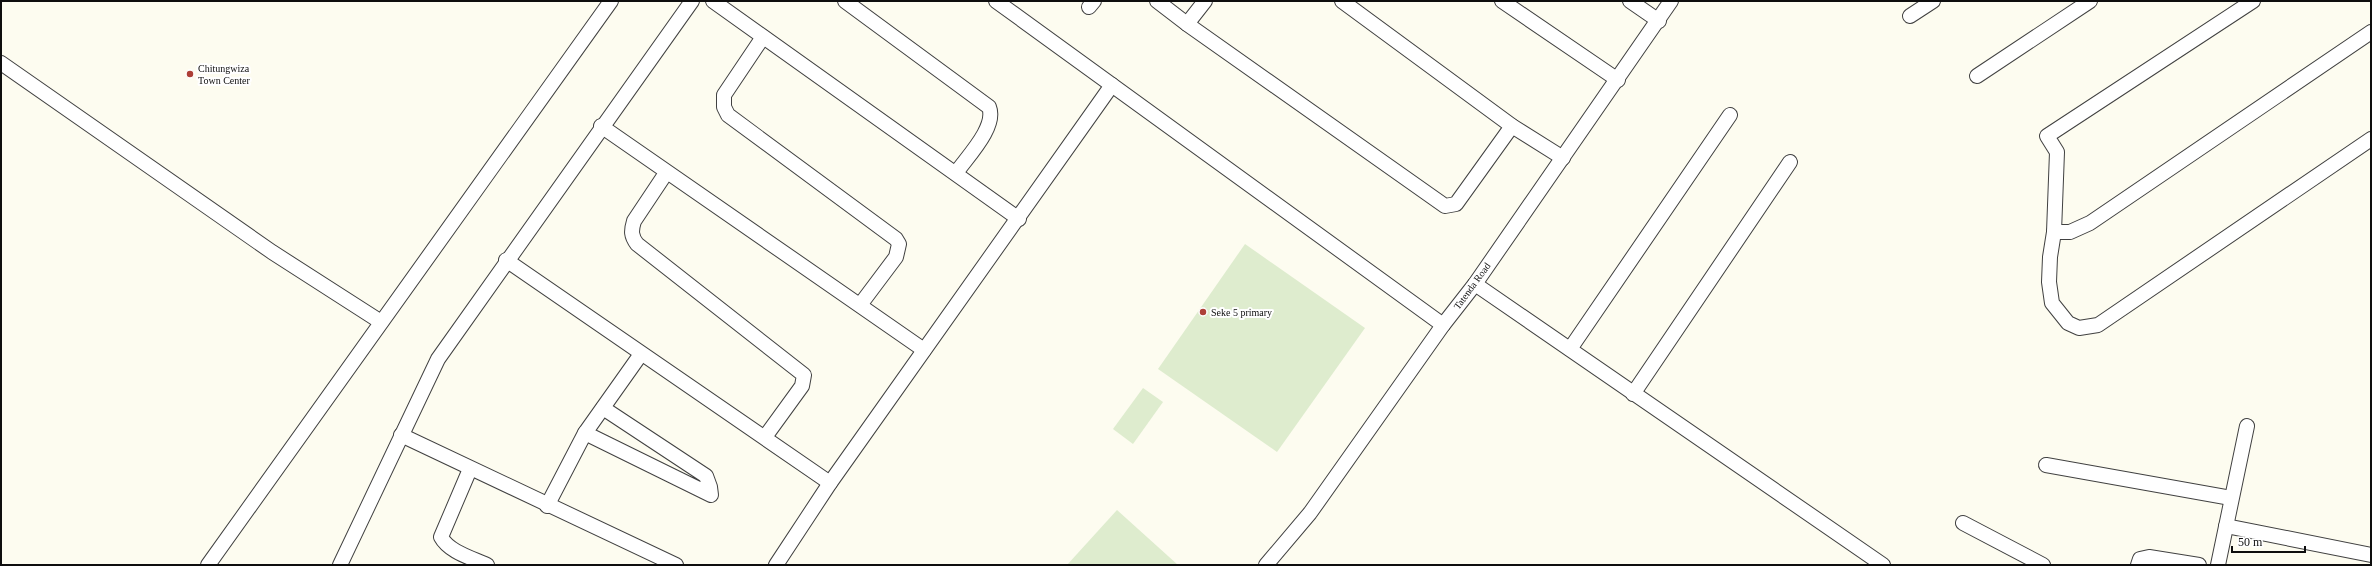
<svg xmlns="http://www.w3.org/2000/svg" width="2372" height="566" viewBox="0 0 2372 566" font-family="'Times New Roman',serif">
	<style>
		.pitch { fill: #deecce }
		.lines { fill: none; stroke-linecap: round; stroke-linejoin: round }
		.minor-casing { stroke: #414141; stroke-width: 16 }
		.minor { stroke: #fff; stroke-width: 14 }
		.poi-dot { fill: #ad3f37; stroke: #fff; stroke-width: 1.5 }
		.labels { text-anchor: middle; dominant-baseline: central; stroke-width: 4; stroke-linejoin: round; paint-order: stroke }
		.poi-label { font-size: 10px; fill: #0e0e0e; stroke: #fff; text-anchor: start }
		.street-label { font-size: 10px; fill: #0e0e0e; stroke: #fff }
	</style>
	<rect width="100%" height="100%" fill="#fdfcf0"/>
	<g class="pitch">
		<path d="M1245 244 1365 328 1277 452 1158 369Z"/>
		<path d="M1143 388 1163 402 1133 444 1113 429Z"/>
		<path d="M1117 510 1178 565H1067Z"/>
	</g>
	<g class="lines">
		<g class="minor-casing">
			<g id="minor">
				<path d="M713 1 1019 219"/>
				<path d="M845 1 989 107C997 127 967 157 956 173"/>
				<path d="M996 1 1443 325"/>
				<path d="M1157 1 1187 24"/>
				<path d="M1205 1 1187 24 1445 206 1456 204 1512 126"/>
				<path d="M1342 1 1512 126 1563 158"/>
				<path d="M1502 1 1618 80"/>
				<path d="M1630 1 1659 21"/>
				<path d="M2253 1 2047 136 2057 152 2054 232 2050 257 2049 282 2052 303 2068 323 2079 328 2098 325 2371 139"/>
				<path d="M1089 7 1094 1"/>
				<path d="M1910 16 1933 1"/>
				<path d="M763 37 724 95V107L728 115 896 239 899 244 896 257 860 305"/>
				<path d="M1 63 272 252 381 322"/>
				<path d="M1977 76 2090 1"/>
				<path d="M601 126 924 350"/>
				<path d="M666 173 634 221C631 231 631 236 637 244L804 375 802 386 765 437"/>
				<path d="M2054 232H2070L2090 223 2371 32"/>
				<path d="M506 260 830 483"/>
				<path d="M1475 284 1883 565"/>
				<path d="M1570 349 1730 115"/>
				<path d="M1633 394 1790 162"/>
				<path d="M585 433 711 495 710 487 706 476 603 408"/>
				<path d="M401 435 676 565"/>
				<path d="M2046 465 2231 498"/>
				<path d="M470 469 441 537C449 552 472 558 487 565"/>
				<path d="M547 506 585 433 641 354"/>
				<path d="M1963 523 2043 565"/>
				<path d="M2226 526 2371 555"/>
				<path d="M208 565 611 1"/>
				<path d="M340 565 438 359 692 1"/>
				<path d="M776 565 830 483 1112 85"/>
				<path d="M1266 565 1310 513 1443 325 1475 284 1671 1"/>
				<path d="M2138 565 2140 559 2149 557 2199 565"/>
				<path d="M2218 565 2247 426"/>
			</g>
		</g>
		<use href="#minor" class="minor"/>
	</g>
	<g class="poi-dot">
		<circle cx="190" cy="74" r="4"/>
		<circle cx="1203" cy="312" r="4"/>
	</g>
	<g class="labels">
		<g class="poi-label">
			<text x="198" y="68">Chitungwiza<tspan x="198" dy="12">Town Center</tspan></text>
			<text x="1211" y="312">Seke 5 primary</text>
		</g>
		<g class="street-label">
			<text transform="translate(1472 286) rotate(-54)">Tatenda Road</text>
		</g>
	</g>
	<rect width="2372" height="566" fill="none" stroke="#0e0e0e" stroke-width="4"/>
	<path d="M2232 546v6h73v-6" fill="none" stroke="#0e0e0e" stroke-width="2"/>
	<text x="2238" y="546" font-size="12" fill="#0e0e0e" stroke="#ffffff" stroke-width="3" paint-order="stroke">50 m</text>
</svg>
